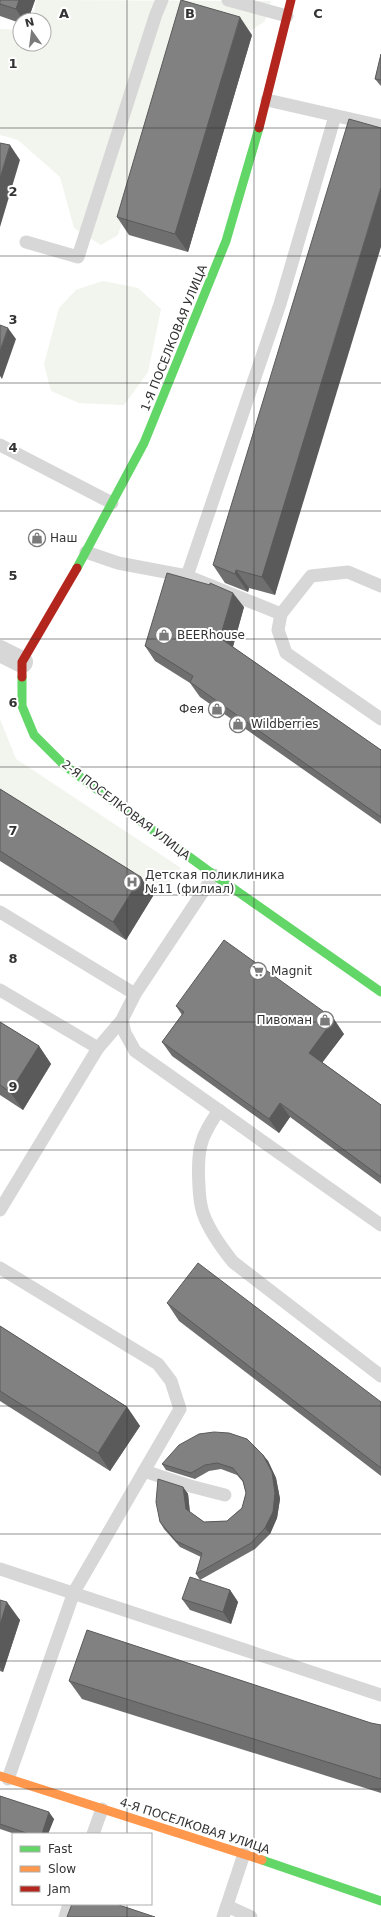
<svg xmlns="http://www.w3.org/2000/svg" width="381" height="1917" viewBox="0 0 381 1917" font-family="'DejaVu Sans',sans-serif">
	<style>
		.green { fill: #f1f5ed }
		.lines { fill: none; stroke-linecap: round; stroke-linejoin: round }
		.lane { stroke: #d7d7d7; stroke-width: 13 }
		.street { stroke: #d7d7d7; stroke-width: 22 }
		.fast { stroke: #63d668; stroke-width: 9 }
		.slow { stroke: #ff974d; stroke-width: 9 }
		.jam { stroke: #b3261e; stroke-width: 9 }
		.wall { fill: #6f6f6f }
		.shaded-wall { fill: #5a5a5a }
		.building { fill: #818181; stroke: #5a5a5a }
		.grid { fill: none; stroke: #333; stroke-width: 1; stroke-opacity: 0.55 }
		.labels { text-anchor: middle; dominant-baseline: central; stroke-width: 4; stroke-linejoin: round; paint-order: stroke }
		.street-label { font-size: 12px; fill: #333; stroke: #fff }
		.poi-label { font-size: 12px; fill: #333; stroke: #fff; text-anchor: start }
		.grid-label { font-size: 13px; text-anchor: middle; font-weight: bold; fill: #333; stroke: #fff; stroke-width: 4; stroke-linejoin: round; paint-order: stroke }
	</style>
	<rect width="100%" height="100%" fill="#fff"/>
	<g class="green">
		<path d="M36 0 271 1 265 21 252 30 186 13 118 235 101 245 74 228 60 177 18 140 0 135V29L20 30V44H44V20H33Z"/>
		<path d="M103 281 138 288 161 309 148 372 124 405 79 403 51 391 44 364 59 308 76 290Z"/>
		<path d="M0 719 16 759 181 868 162 893 0 791Z"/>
	</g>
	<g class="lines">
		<g class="lane">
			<path d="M228 0 287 16"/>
			<path d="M267 100 381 126"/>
			<path d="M26 242 78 257 156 14 162 0"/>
			<path d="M0 445 112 503"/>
			<path d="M86 552 118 563 187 576 281 614"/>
			<path d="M187 576 280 304 335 116"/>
			<path d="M381 586 348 572 311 576 281 614 278 630 286 653 381 719"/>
			<path d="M0 912 135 994"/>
			<path d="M0 990 98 1048"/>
			<path d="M122 1020 125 1033 135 1051 381 1225"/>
			<path d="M219 1110C212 1121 204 1132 201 1145 197 1159 198 1199 203 1213 209 1231 221 1247 233 1262L381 1376"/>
			<path d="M0 1210 98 1048 122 1020 135 994 214 875"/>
			<path d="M0 1268 158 1364 171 1381 180 1409 74 1592 8 1779"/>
			<path d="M144 1471 190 1486 225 1495"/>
			<path d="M0 1569 381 1695"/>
			<path d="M93 1834 102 1809"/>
			<path d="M227 1906 251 1917"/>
			<path d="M65 1917 69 1904"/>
			<path d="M223 1917 244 1854"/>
		</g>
		<path class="street" d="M0 651 22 662"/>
		<g class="fast">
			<path d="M77 568 144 443 226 241 259 128"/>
			<path d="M22 677V706L34 735 64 765 214 875 381 992"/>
			<path d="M262 1860 381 1901"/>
		</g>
		<path class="slow" d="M0 1776 262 1860"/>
		<g class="jam">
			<path d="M259 128 291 0"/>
			<path d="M22 677V662L77 568"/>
		</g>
	</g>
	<g class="wall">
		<path d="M0 0H35L28 20H20V23L0 16Z"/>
		<path d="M252 35 188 252 129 235 117 217Z"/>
		<path d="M381 54V86L380 85 375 79Z"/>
		<path d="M381 128 275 595 249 588 248 592 225 583 213 565Z"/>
		<path d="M244 607 233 647 381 750V824L200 697 190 683 155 661 145 646Z"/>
		<path d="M0 789 141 877 153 896 126 940 0 861Z"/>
		<path d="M176 1006 344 1034 322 1062 381 1105V1184L290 1117 279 1133 172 1056 162 1042 182 1015Z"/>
		<path d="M0 1022 39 1046 51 1064 23 1110 0 1095Z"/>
		<path d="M167 1303 381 1402V1476L179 1321Z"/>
		<path d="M0 1326 127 1407 140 1426 110 1471 0 1401Z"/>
		<path d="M263 1455 268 1461 276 1478 280 1499 277 1518 270 1534 255 1549 200 1580 196 1574 201 1557 180 1547 164 1529 160 1522 183 1487 188 1494 190 1512 204 1522 227 1521 242 1508 246 1493 243 1482 237 1475 221 1469 209 1471 195 1479 166 1470 162 1464Z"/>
		<path d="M230 1590 238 1602 231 1624 190 1610 182 1599Z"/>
		<path d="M0 1600 20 1620 3 1672 0 1671Z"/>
		<path d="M69 1681 381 1725V1793L82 1699Z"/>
		<path d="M0 1796 54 1819 48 1834H15L0 1829Z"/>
	</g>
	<g class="shaded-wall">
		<path d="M19 0H35L28 20H23L16 9Z"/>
		<path d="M240 17 252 35 188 252 175 234Z"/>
		<path d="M10 145 20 160 0 227V178Z"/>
		<path d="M381 187V247L275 595 262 577Z"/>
		<path d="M8 328 16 339 2 379 0 376V351Z"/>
		<path d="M236 570 249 588 248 592 235 574Z"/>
		<path d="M233 593 244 607 231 653 220 638Z"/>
		<path d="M141 877 153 896 126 940 113 922Z"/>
		<path d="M334 1019 344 1034 319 1067 309 1053Z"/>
		<path d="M39 1046 51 1064 23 1110 10 1092Z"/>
		<path d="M280 1103 290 1117 279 1133 269 1119Z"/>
		<path d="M127 1407 140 1426 110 1471 98 1453Z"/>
		<path d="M263 1455 268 1461 276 1478 280 1499 277 1518 270 1534 265 1528Z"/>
		<path d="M183 1487 188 1494 190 1515 186 1509Z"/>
		<path d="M230 1590 238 1602 231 1624 223 1612Z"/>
		<path d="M7 1602 20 1620 3 1672 0 1667V1625Z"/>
		<path d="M49 1812 54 1819 48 1834H42Z"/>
	</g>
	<g class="building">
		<path d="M0 0H19L16 9 0 4Z"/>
		<path d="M181 0 240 17 175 234 117 217Z"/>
		<path d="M381 54V80L375 79Z"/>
		<path d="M349 119 381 128V187L262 577 236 570 235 574 213 565Z"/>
		<path d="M0 143 10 145 0 178Z"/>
		<path d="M0 325 8 328 0 351Z"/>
		<path d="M167 573 210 585V583L233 593 220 638 381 750V817L190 682 193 676 145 646Z"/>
		<path d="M0 789 141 877 113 922 0 851Z"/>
		<path d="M224 940 334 1019 309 1053 381 1105V1177L280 1103 269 1119 162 1042 184 1012 176 1006Z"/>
		<path d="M0 1022 39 1046 10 1092 0 1085Z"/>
		<path d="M198 1263 381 1402V1468L167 1303Z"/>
		<path d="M0 1326 127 1407 98 1453 0 1391Z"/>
		<path d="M214 1432 229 1433 247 1439 263 1455 272 1472 275 1493 273 1512 265 1528 251 1543 196 1574 202 1553 176 1541 160 1522 156 1502 158 1479 183 1487 186 1509 204 1522 227 1521 242 1508 246 1493 243 1481 233 1468 217 1463 205 1465 191 1473 162 1464 179 1445 199 1434Z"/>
		<path d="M190 1577 230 1590 223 1612 182 1599Z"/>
		<path d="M0 1600 7 1602 0 1625Z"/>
		<path d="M87 1630 371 1723 381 1725V1779L69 1681Z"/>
		<path d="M0 1796 49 1812 42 1834H29L0 1824Z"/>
		<path d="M72 1904H116L155 1917H67Z"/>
	</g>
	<path class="grid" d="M127 0V1834M254 0V1917M0 128H381M0 256H381M0 383H381M0 511H381M0 639H381M0 767H381M0 895H381M0 1022H381M0 1150H381M0 1278H381M0 1406H381M0 1534H381M0 1661H381M0 1789H381M127 1904V1917"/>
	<defs>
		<g id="shop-ring" transform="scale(0.9)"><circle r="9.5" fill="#fff" stroke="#7a7a7a" stroke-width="1.5"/><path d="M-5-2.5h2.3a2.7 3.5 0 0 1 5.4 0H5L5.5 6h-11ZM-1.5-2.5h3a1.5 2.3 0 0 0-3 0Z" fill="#7a7a7a"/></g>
		<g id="hospital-ring" transform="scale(0.9)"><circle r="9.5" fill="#fff" stroke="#7a7a7a" stroke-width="1.5"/><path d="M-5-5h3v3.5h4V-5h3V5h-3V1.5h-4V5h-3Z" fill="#7a7a7a"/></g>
		<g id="supermarket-ring" transform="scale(0.9)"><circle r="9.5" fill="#fff" stroke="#7a7a7a" stroke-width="1.5"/><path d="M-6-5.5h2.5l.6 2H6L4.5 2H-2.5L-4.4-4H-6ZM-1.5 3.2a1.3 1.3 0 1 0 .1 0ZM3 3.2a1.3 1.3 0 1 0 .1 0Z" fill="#7a7a7a"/></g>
	</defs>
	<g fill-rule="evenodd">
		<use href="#shop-ring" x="37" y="538"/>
		<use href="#shop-ring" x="164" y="635"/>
		<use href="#shop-ring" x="217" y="709"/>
		<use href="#shop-ring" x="238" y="724"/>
		<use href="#hospital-ring" x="132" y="882"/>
		<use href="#supermarket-ring" x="258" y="971"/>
		<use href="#shop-ring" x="325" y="1020"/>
	</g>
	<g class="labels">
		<g class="street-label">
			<text transform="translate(174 338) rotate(-68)">1-Я ПОСЕЛКОВАЯ УЛИЦА</text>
			<text transform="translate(126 810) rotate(37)">2-Я ПОСЕЛКОВАЯ УЛИЦА</text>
			<text transform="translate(195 1826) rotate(18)">4-Я ПОСЕЛКОВАЯ УЛИЦА</text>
		</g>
		<g class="poi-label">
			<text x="50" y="538">Наш</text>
			<text x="177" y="635">BEERhouse</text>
			<text x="204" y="709" text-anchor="end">Фея</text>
			<text x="251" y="724">Wildberries</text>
			<text x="145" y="875">Детская поликлиника<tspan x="145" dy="14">№11 (филиал)</tspan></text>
			<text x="271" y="971">Magnit</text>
			<text x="312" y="1020" text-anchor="end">Пивоман</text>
		</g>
	</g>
	<g class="grid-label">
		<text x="64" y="18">A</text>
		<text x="190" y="18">B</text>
		<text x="318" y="18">C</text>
		<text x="13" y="68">1</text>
		<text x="13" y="196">2</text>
		<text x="13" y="324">3</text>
		<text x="13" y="452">4</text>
		<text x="13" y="580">5</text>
		<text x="13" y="707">6</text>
		<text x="13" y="835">7</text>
		<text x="13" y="963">8</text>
		<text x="13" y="1091">9</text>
	</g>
	<rect x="12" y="1833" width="140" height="72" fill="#ffffff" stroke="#adadad"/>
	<rect x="20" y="1846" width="20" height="6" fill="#63d668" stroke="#adadad"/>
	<text x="48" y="1853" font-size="12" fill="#333333">Fast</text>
	<rect x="20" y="1866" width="20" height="6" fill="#ff974d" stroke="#adadad"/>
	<text x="48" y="1873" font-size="12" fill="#333333">Slow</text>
	<rect x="20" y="1886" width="20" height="6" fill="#b3261e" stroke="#adadad"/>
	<text x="48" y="1893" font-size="12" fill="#333333">Jam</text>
	<g transform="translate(32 32) rotate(346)"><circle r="19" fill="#ffffff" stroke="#adadad"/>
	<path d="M0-3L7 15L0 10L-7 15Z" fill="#7a7a7a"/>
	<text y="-6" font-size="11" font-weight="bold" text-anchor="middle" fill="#333333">N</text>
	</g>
</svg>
